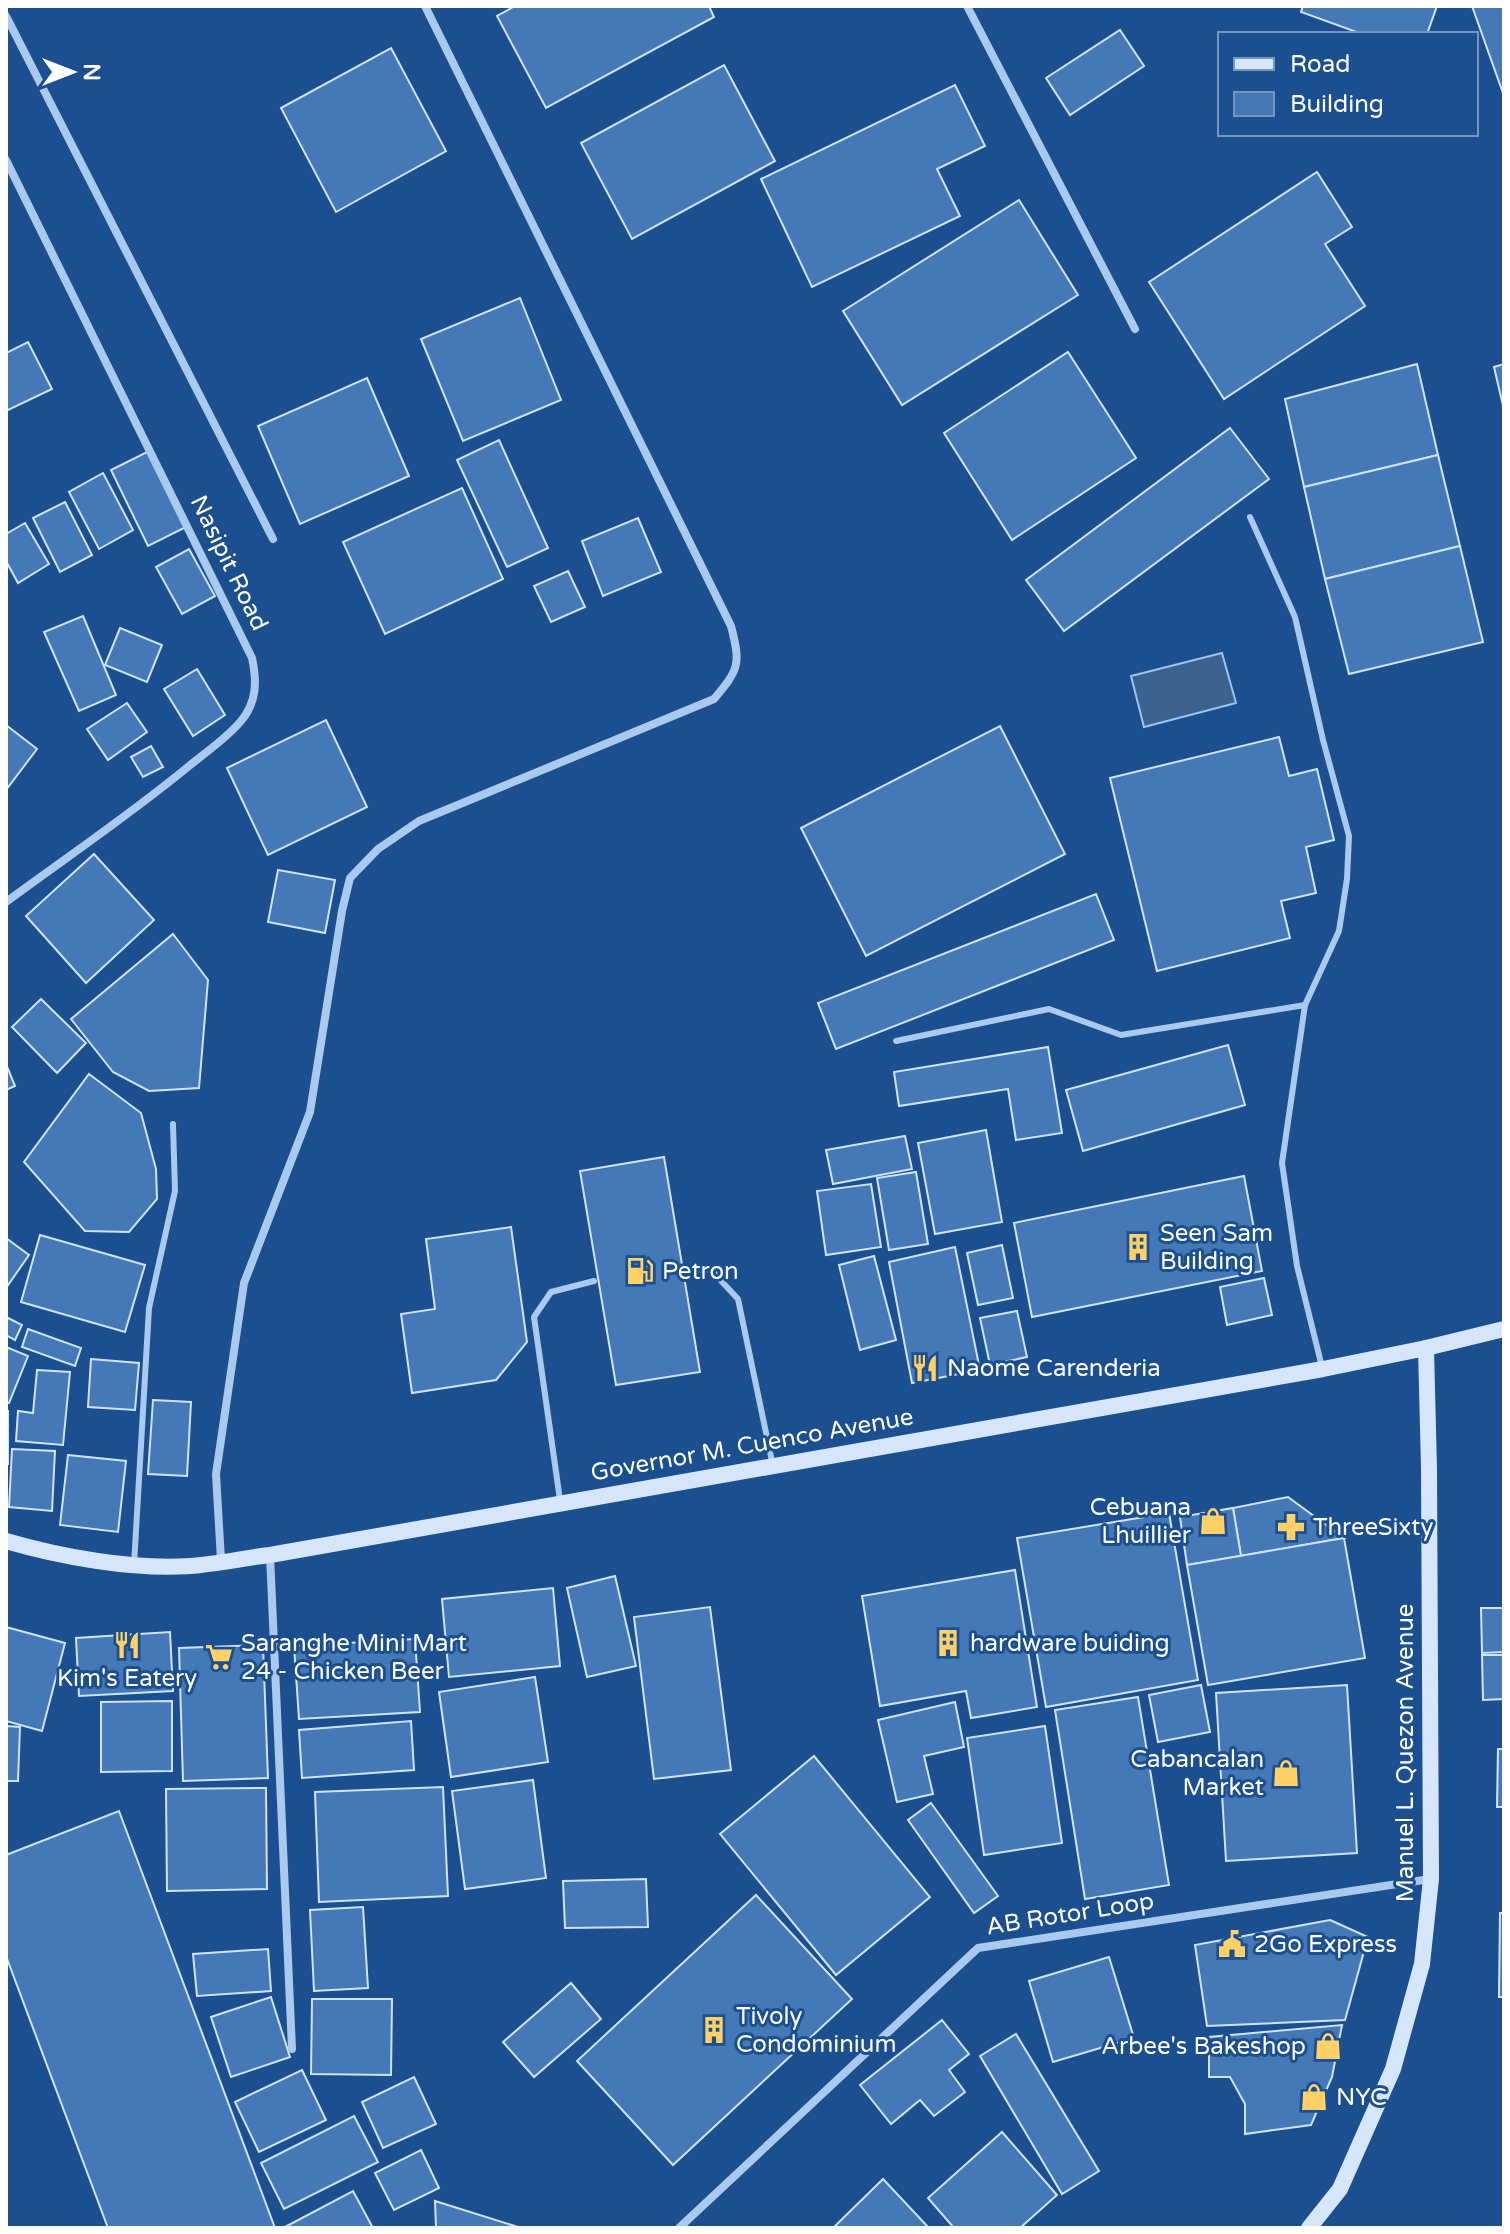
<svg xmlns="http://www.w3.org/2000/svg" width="1510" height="2234" viewBox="0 0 1510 2234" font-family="'Varela Round',sans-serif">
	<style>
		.water { fill: #3c6290; stroke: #9cc4f0; stroke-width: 2 }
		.building { fill: #4478b7; stroke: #cfe3fa; stroke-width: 2 }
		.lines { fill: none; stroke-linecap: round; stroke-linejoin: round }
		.lane { stroke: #a9c9ee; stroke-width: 6 }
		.street { stroke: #a9c9ee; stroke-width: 8 }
		.secondary { stroke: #d6e6fa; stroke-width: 16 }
		.labels { text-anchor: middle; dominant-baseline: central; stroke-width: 6; stroke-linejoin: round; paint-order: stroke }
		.street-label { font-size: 24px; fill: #fff; stroke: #1b4f8f }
		.poi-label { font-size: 24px; fill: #fff; stroke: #1b4f8f; text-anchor: start }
	</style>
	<rect width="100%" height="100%" fill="#1b4f8f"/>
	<path class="water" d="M1222 653 1236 703 1144 727 1131 676Z"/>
	<g class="building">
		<path d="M515 6H709L714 17 546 108 497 16Z"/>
		<path d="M1303 6H1437L1427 34H1362L1301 12Z"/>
		<path d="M1472 6H1504V96Z"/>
		<path d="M1120 30 1144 66 1070 115 1046 78Z"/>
		<path d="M391 48 446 151 336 212 281 108Z"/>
		<path d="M724 65 775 161 632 239 581 143Z"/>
		<path d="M955 85 985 146 937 169 960 216 812 287 761 179Z"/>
		<path d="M1317 172 1352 227 1325 244 1365 306 1224 399 1149 282Z"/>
		<path d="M1019 200 1078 295 902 405 843 311Z"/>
		<path d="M520 298 561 400 463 441 421 339Z"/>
		<path d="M28 342 52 389 6 411V353Z"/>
		<path d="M1068 352 1136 458 1012 540 944 433Z"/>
		<path d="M1417 364 1438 455 1304 487 1285 399Z"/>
		<path d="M1504 364V410L1494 367Z"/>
		<path d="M367 378 409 476 300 524 258 426Z"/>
		<path d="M1230 428 1269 479 1064 631 1026 580Z"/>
		<path d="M499 440 548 548 507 567 457 460Z"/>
		<path d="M149 451 186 527 148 546 111 470Z"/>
		<path d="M1438 455 1460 546 1325 579 1304 487Z"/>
		<path d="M103 473 133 530 99 549 69 492Z"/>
		<path d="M462 488 503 579 385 634 343 542Z"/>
		<path d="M65 502 92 555 60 572 33 518Z"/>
		<path d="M638 518 661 572 603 596 582 541Z"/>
		<path d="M25 523 49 564 18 583 6 561V534Z"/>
		<path d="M1460 546 1483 642 1349 674 1325 579Z"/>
		<path d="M189 549 215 596 182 614 156 567Z"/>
		<path d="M568 571 585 607 551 622 534 586Z"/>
		<path d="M83 616 116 695 79 711 44 632Z"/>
		<path d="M120 628 162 645 147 682 105 665Z"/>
		<path d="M197 669 225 715 193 736 164 689Z"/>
		<path d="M127 703 147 732 108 760 87 729Z"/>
		<path d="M326 720 367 807 268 855 227 768Z"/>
		<path d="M6 725 37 749 6 790Z"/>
		<path d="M1000 726 1065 854 866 956 801 828Z"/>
		<path d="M1279 737 1289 776 1317 769 1334 840 1306 847 1316 893 1281 901 1290 938 1157 971 1110 778Z"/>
		<path d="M151 746 163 767 143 777 131 757Z"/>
		<path d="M94 854 154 920 86 983 26 916Z"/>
		<path d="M278 870 335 880 325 933 268 922Z"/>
		<path d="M1096 894 1114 940 836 1049 818 1003Z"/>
		<path d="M173 934 208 980 199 1088 149 1091 113 1072 71 1019Z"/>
		<path d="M41 999 86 1043 57 1073 12 1027Z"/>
		<path d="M1228 1045 1245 1105 1083 1151 1066 1090Z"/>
		<path d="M1048 1047 1062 1133 1016 1140 1008 1089 899 1106 894 1072Z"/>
		<path d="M6 1064 15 1086 6 1090Z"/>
		<path d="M89 1074 141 1113 156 1169 157 1199 129 1232 85 1231 24 1162Z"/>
		<path d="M986 1130 1002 1222 935 1234 918 1143Z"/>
		<path d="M905 1136 912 1169 833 1184 826 1150Z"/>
		<path d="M664 1157 700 1372 616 1385 580 1171Z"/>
		<path d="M916 1172 928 1244 889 1250 877 1178Z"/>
		<path d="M1244 1176 1262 1271 1032 1317 1014 1223Z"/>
		<path d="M871 1184 881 1247 826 1255 817 1191Z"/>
		<path d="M511 1227 527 1342 496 1380 412 1393 401 1314 435 1309 426 1239Z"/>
		<path d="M40 1235 145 1265 125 1332 21 1302Z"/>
		<path d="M6 1238 29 1255 6 1288Z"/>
		<path d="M1002 1245 1013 1298 978 1305 967 1253Z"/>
		<path d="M955 1247 980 1370 912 1383 889 1262Z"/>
		<path d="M874 1256 896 1340 860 1350 839 1265Z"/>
		<path d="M1264 1278 1272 1315 1227 1325 1220 1287Z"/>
		<path d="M1017 1311 1027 1357 990 1365 980 1318Z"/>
		<path d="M6 1317 22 1325 15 1340 6 1335Z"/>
		<path d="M28 1329 81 1348 75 1366 22 1347Z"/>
		<path d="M6 1347 28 1356 9 1403 6 1402Z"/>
		<path d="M91 1359 139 1363 135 1410 88 1407Z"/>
		<path d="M37 1370 70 1372 63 1445 16 1441 18 1411 33 1413Z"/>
		<path d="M153 1400 191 1402 187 1476 148 1474Z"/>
		<rect x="6" y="1411" width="2" height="53"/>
		<path d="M12 1449 55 1451 52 1511 9 1507Z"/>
		<path d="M68 1455 126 1461 118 1532 60 1525Z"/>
		<path d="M1288 1497 1344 1538 1241 1556 1233 1508Z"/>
		<path d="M1233 1508 1241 1556 1187 1565 1180 1517Z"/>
		<path d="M1169 1513 1198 1680 1046 1707 1017 1538Z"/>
		<path d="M1344 1538 1365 1658 1208 1685 1187 1565Z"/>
		<path d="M1015 1570 1037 1707 971 1718 966 1691 880 1706 862 1596Z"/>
		<path d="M615 1576 636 1666 587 1677 567 1588Z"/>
		<path d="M553 1588 560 1666 449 1677 442 1599Z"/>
		<path d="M710 1607 731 1770 654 1779 634 1617Z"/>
		<path d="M1481 1608H1504V1652L1482 1653Z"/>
		<path d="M6 1627 65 1643 42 1731 6 1721Z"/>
		<path d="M170 1632 173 1691 79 1696 76 1638Z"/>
		<path d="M415 1639 420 1712 299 1719 294 1646Z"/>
		<path d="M263 1645 268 1778 183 1781 179 1648Z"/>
		<path d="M1482 1655H1504V1699L1483 1700Z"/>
		<path d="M535 1677 548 1762 451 1777 439 1692Z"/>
		<path d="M1201 1685 1210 1732 1158 1742 1149 1695Z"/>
		<path d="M1347 1685 1357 1853 1226 1861 1216 1693Z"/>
		<path d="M1138 1697 1169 1885 1085 1899 1055 1710Z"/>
		<path d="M172 1701V1771L101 1772V1702Z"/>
		<path d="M955 1702 964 1747 924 1756 933 1794 897 1802 878 1720Z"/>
		<path d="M411 1721 414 1770 302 1778 299 1730Z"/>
		<path d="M6 1726 20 1727 18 1781H6Z"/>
		<path d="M1045 1726 1062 1843 984 1855 967 1738Z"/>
		<path d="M1498 1749H1504V1807H1497Z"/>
		<path d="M814 1756 930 1897 836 1975 720 1834Z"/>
		<path d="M533 1780 546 1878 465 1889 452 1791Z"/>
		<path d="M443 1787 448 1896 319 1902 315 1792Z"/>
		<path d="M266 1788 267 1889 167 1891 166 1789Z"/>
		<path d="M931 1803 998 1896 974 1913 908 1820Z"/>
		<path d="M119 1811 275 2228H108L6 1956V1855Z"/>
		<path d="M646 1879 648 1927 565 1928 563 1881Z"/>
		<path d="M756 1895 852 1999 673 2165 577 2061Z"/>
		<path d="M363 1907 368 1988 314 1991 310 1910Z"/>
		<path d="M1500 1913H1504V1997H1499Z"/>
		<path d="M1330 1920 1368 1937 1345 2020 1207 2026 1195 1945Z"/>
		<path d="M268 1949 271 1991 197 1996 193 1954Z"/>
		<path d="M1109 1957 1134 2038 1053 2062 1029 1981Z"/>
		<path d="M571 1983 601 2019 534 2077 503 2042Z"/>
		<path d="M271 1997 290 2057 231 2077 211 2017Z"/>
		<path d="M312 1999H392L391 2075 311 2074Z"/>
		<path d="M942 2020 969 2054 949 2070 965 2092 934 2116 920 2100 891 2124 860 2085Z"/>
		<path d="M1342 2025 1332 2077 1311 2125 1245 2134V2104L1230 2077H1209V2037Z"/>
		<path d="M1016 2034 1099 2171 1062 2194 980 2056Z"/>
		<path d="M302 2070 326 2120 259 2152 235 2102Z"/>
		<path d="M414 2077 436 2124 383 2148 362 2102Z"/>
		<path d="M354 2116 378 2162 284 2209 261 2163Z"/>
		<path d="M1002 2132 1057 2195 1020 2228H954L928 2198Z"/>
		<path d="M421 2150 439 2188 394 2210 375 2173Z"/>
		<path d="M883 2179 929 2228H833Z"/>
		<path d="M353 2191 373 2228 285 2227Z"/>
		<path d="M435 2201 521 2228H436Z"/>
	</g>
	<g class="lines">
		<g class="lane">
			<path d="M1250 517 1295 617 1323 740 1349 836 1347 879 1339 931 1305 1005 1282 1163 1297 1266 1322 1367"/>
			<path d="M896 1041 1049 1009 1121 1035 1305 1005"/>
			<path d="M681 1270H711L738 1299 773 1466"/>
			<path d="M560 1500 534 1317 551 1292 594 1281"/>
			<path d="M134 1565 149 1308 175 1191 173 1124"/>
		</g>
		<g class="street">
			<path d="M967 6 1135 329"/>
			<path d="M6 16 273 539"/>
			<path d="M6 160 252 658C257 681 257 702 241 721 227 738 206 752 189 766 131 814 67 857 6 902"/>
			<path d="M270 1555 292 2049"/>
			<path d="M221 1560 216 1474 244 1283 310 1112 342 911 350 878 378 849 419 821 714 699C739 669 741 665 731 626L425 6"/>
			<path d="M679 2228 978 1948 1430 1879"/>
		</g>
		<g class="secondary">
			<path d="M6 1541C61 1557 133 1570 190 1566 217 1564 244 1558 270 1555L1323 1369 1426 1348 1504 1329"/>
			<path d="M1309 2228 1340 2189 1393 2069 1422 1964 1431 1879 1429 1468 1426 1348"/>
		</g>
	</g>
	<defs>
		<g id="building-bare" transform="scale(2.16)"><path d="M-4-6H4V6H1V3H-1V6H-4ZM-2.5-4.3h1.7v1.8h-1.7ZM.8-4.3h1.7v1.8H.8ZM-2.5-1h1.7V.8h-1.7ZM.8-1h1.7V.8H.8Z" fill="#ffd166" stroke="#1b4f8f" stroke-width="2.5" paint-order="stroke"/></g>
		<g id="fuel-bare" transform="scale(2.16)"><path d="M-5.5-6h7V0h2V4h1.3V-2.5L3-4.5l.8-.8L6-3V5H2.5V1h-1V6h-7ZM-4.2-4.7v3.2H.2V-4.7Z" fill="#ffd166" stroke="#1b4f8f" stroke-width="2.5" paint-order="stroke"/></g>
		<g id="restaurant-bare" transform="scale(2.16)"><path d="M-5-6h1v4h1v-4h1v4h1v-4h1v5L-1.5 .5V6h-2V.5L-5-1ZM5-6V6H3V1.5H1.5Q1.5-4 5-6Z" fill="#ffd166" stroke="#1b4f8f" stroke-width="2.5" paint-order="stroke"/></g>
		<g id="shop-bare" transform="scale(2.16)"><path d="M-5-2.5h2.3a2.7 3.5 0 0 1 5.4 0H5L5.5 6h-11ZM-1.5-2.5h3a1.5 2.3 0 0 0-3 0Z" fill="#ffd166" stroke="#1b4f8f" stroke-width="2.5" paint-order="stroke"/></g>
		<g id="pharmacy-bare" transform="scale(2.16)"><path d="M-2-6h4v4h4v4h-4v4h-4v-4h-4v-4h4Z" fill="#ffd166" stroke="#1b4f8f" stroke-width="2.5" paint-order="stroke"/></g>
		<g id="supermarket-bare" transform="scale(2.16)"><path d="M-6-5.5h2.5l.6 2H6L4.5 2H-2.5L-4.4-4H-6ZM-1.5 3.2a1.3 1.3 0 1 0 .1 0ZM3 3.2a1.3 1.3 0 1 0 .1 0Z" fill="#ffd166" stroke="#1b4f8f" stroke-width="2.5" paint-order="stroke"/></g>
		<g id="civic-bare" transform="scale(2.16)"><path d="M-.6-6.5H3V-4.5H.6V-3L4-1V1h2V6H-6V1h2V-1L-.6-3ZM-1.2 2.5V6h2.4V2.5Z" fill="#ffd166" stroke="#1b4f8f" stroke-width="2.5" paint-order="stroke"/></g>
	</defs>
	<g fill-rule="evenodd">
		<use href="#building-bare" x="1138" y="1247"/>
		<use href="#fuel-bare" x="640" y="1271"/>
		<use href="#restaurant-bare" x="925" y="1368"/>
		<use href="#shop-bare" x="1213" y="1521"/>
		<use href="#pharmacy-bare" x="1291" y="1527"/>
		<use href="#building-bare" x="948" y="1643"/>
		<use href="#restaurant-bare" x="127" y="1645"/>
		<use href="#supermarket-bare" x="219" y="1657"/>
		<use href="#shop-bare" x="1286" y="1773"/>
		<use href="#civic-bare" x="1232" y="1944"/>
		<use href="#building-bare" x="714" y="2030"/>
		<use href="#shop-bare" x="1328" y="2046"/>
		<use href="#shop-bare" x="1314" y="2097"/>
	</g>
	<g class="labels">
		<g class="street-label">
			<text transform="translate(229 563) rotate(64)">Nasipit Road</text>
			<text transform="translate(752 1445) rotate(-10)">Governor M. Cuenco Avenue</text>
			<text transform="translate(1405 1753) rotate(-90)">Manuel L. Quezon Avenue</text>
			<text transform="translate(1070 1914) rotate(-9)">AB Rotor Loop</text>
		</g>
		<g class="poi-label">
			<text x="1160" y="1233">Seen Sam<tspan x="1160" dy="28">Building</tspan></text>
			<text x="662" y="1271">Petron</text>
			<text x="947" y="1368">Naome Carenderia</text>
			<text x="1191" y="1507" text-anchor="end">Cebuana<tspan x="1191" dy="28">Lhuillier</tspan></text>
			<text x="1313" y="1527">ThreeSixty</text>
			<text x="241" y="1643">Saranghe Mini Mart<tspan x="241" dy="28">24 - Chicken Beer</tspan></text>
			<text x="970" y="1643">hardware buiding</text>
			<text x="127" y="1678" text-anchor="middle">Kim's Eatery</text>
			<text x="1264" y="1759" text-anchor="end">Cabancalan<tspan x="1264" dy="28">Market</tspan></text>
			<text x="1254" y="1944">2Go Express</text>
			<text x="736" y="2016">Tivoly<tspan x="736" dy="28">Condominium</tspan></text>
			<text x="1306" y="2046" text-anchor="end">Arbee's Bakeshop</text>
			<text x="1336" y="2097">NYC</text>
		</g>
	</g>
	<rect width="1510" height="2234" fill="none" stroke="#ffffff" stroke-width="16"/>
	<rect x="1218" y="32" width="260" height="104" fill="#1b4f8f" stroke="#7695bc" stroke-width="2"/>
	<rect x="1234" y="58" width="40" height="12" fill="#d6e6fa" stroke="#7695bc" stroke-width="2"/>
	<text x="1290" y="72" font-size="24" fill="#ffffff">Road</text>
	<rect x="1234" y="92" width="40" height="24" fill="#4478b7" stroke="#7695bc" stroke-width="2"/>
	<text x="1290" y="112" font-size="24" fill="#ffffff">Building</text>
	<g transform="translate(72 72) rotate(90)" stroke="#1b4f8f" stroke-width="6" paint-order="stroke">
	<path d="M0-6L14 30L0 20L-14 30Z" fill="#ffffff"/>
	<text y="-12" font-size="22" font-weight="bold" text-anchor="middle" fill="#ffffff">N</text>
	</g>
</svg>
